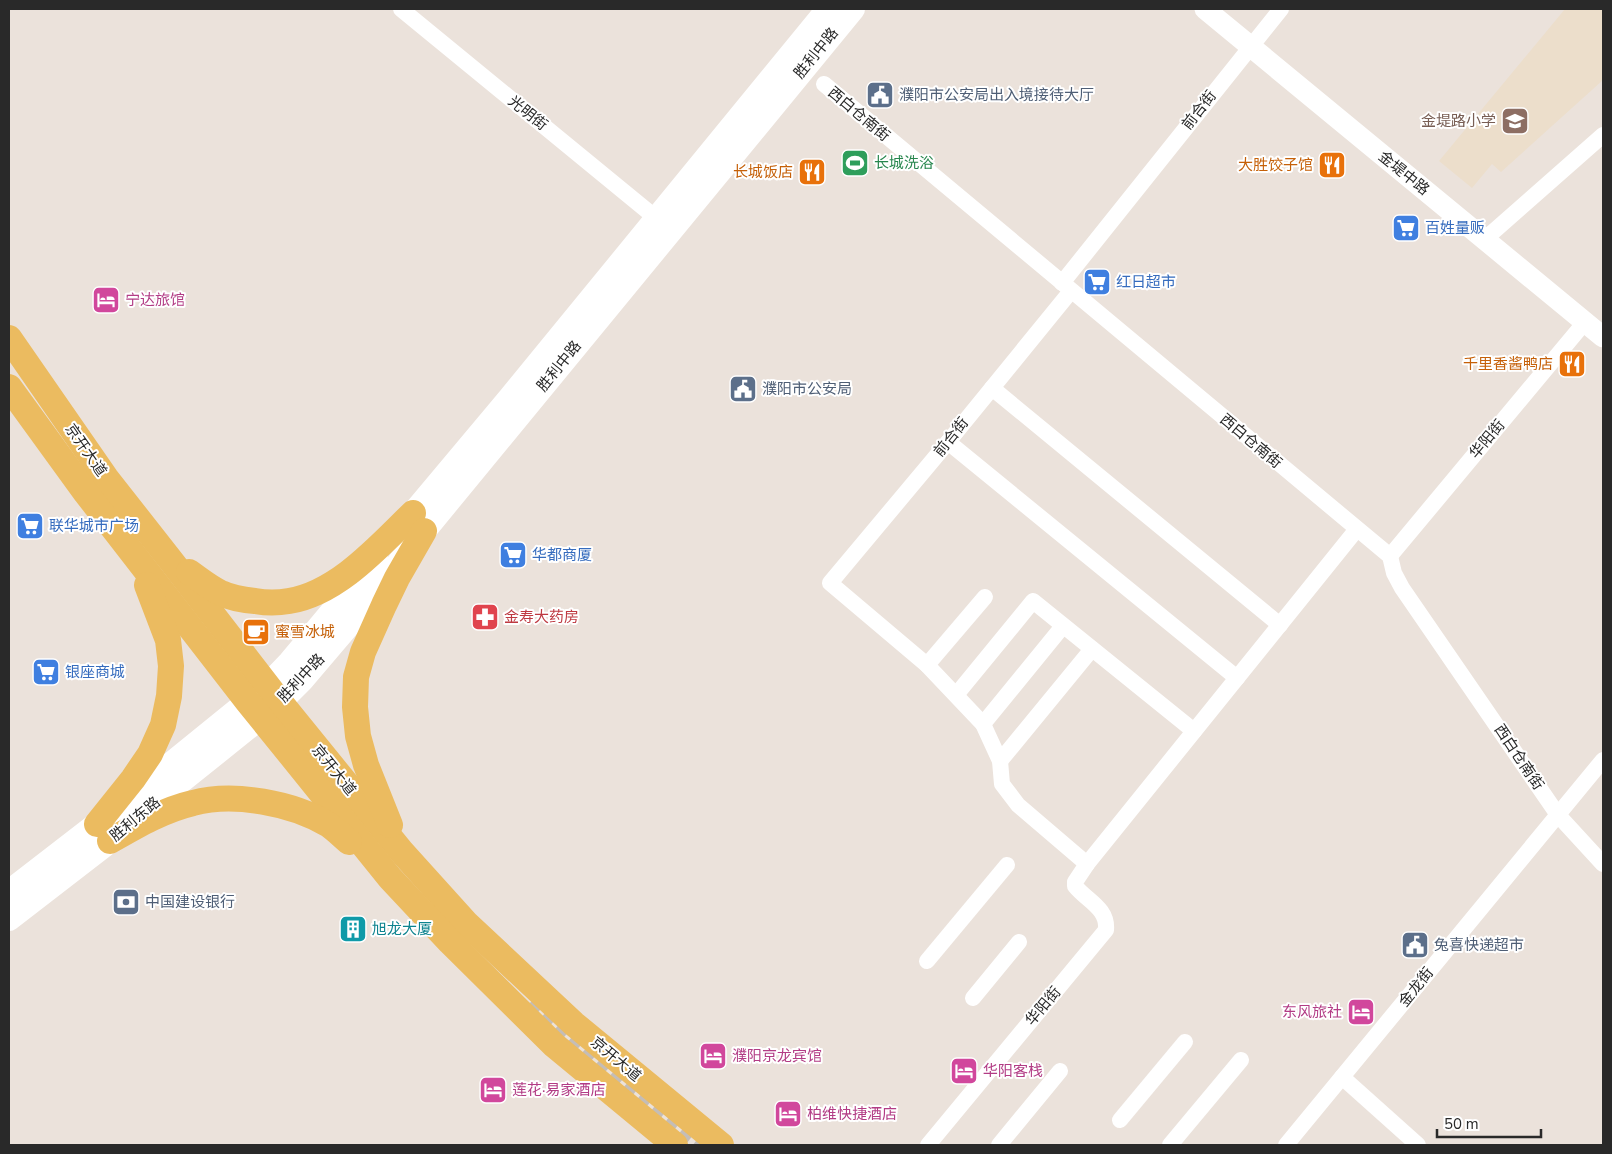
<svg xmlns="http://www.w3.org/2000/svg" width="1612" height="1154" viewBox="0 0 1612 1154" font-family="'Nunito Sans','Noto Sans SC',sans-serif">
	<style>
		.education { fill: #ecdecb }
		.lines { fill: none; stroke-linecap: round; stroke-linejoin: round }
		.pedestrian-tunnel { stroke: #c4bdb7; stroke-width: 12; stroke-dasharray: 12 6; stroke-linecap: butt }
		.minor { stroke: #fff; stroke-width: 16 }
		.tertiary { stroke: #fff; stroke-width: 21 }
		.secondary { stroke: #fff; stroke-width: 24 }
		.primary { stroke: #ebbb60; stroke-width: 26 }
		.labels { text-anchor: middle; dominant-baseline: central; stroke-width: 4; stroke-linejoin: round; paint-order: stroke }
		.street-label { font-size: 15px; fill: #292929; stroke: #fff }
		.service-label { font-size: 15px; fill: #4e5e75; stroke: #fff; text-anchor: start }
		.education-label { font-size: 15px; fill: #785e54; stroke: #fff; text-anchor: end }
		.leisure-label { font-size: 15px; fill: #27864d; stroke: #fff; text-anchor: start }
		.food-label { font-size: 15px; fill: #c56008; stroke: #fff; text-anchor: end }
		.shop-label { font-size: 15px; fill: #366cbe; stroke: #fff; text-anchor: start }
		.hotel-label { font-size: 15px; fill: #b23c85; stroke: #fff; text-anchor: start }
		.health-label { font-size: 15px; fill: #be3a42; stroke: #fff; text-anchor: start }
		.culture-label { font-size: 15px; fill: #0d838f; stroke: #fff; text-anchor: start }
	</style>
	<rect width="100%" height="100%" fill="#ebe2db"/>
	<path class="education" d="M1565 9H1603V80L1501 172 1492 164 1472 188 1439 161Z"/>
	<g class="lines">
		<path class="pedestrian-tunnel" d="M530 1003 628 1089 701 1145"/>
		<g class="minor">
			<path d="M401 9 656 218"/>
			<path d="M824 84 1390 556 1394 573 1402 588 1558 815 1603 864"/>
			<path d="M1485 239 1603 135"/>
			<path d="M1062 283 1281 9"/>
			<path d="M1071 291 948 442 830 583 927 665 983 724 1000 761 1002 784 1018 805 1087 864 1357 529"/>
			<path d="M992 388 1280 625"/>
			<path d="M948 442 1237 678"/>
			<path d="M1390 556 1585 322"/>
			<path d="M927 665 985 597"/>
			<path d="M956 695 1033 601 1194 731"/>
			<path d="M983 724 1063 626"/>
			<path d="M1000 761 1092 649"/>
			<path d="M927 961 1007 865"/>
			<path d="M973 998 1019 942"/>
			<path d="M1342 1077 1418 1145"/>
			<path d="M1120 1120 1185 1042"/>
			<path d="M928 1145 1106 930C1108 908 1087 901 1075 886V882L1087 864"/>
			<path d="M999 1145 1060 1071"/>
			<path d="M1170 1145 1241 1060"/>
			<path d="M1286 1145 1603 760"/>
		</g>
		<path class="tertiary" d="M1205 9 1603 337"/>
		<g class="secondary">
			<path d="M400 529 509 399 828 9"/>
			<path d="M9 892 97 824 267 686 290 662 376 559"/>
			<path d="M9 919 110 841 144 811 280 702 302 680 359 613 424 531 853 9"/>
		</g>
		<g class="primary">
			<path d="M9 338 106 478 172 562 280 702 401 851 466 923 574 1024 721 1145"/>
			<path d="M9 387 86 493 248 702 390 878 450 942 554 1045 675 1145"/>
			<path d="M189 572C199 579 210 588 221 593 231 598 244 600 255 601 266 603 278 603 289 601 338 593 379 546 413 513"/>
			<path d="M97 824 133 779 150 754 163 725 169 696 171 666 168 640 147 585"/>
			<path d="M390 825 366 765 358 736 355 707 356 677 363 652 384 605 397 578 424 531"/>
			<path d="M110 841C136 826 163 810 193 803 234 792 293 803 329 825 336 830 343 837 349 842"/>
		</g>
	</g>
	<defs>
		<g id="civic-square" transform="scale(1.4375)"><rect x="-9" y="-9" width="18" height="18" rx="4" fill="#5c6f8a" stroke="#fff"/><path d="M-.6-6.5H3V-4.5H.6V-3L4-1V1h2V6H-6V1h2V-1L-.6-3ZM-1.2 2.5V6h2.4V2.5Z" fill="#fff"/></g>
		<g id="school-square" transform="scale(1.4375)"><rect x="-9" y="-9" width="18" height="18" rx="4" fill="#8d6e63" stroke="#fff"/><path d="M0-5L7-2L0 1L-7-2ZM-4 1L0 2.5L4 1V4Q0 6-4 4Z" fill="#fff"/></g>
		<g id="stadium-square" transform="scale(1.4375)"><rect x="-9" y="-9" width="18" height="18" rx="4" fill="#2e9e5b" stroke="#fff"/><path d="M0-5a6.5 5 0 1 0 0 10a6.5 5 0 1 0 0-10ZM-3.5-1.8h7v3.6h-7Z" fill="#fff"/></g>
		<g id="restaurant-square" transform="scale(1.4375)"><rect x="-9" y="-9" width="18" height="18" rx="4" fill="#e8710a" stroke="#fff"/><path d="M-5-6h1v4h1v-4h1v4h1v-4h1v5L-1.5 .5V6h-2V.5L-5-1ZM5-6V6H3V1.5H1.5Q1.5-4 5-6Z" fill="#fff"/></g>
		<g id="supermarket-square" transform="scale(1.4375)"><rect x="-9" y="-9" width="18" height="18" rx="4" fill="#3f7fe0" stroke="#fff"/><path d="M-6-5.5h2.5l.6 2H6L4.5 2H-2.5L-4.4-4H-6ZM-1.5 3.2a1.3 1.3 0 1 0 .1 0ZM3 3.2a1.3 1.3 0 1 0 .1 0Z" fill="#fff"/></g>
		<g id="hotel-square" transform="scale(1.4375)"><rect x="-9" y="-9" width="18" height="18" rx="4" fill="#d1479c" stroke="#fff"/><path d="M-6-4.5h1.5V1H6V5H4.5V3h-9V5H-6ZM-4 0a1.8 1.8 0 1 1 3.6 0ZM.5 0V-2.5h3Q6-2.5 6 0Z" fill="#fff"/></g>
		<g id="pharmacy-square" transform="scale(1.4375)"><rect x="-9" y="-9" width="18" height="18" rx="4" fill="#e0444e" stroke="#fff"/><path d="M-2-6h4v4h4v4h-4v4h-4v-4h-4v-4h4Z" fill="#fff"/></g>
		<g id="cafe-square" transform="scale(1.4375)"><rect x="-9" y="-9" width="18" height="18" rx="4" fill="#e8710a" stroke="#fff"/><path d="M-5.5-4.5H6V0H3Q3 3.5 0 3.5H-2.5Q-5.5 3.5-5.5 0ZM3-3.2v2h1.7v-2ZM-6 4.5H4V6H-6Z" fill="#fff"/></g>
		<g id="bank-square" transform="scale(1.4375)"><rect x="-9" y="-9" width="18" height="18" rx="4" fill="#5c6f8a" stroke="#fff"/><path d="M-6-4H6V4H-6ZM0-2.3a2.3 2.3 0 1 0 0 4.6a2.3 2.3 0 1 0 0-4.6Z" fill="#fff"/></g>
		<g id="building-square" transform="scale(1.4375)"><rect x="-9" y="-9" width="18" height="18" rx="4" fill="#0f9aa8" stroke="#fff"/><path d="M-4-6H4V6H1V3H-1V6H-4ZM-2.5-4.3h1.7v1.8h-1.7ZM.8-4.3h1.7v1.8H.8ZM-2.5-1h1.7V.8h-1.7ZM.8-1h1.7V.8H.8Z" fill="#fff"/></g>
	</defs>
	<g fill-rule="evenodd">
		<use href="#civic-square" x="880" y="95"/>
		<use href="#school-square" x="1515" y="121"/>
		<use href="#stadium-square" x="855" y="163"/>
		<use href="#restaurant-square" x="1332" y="165"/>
		<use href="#restaurant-square" x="812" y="172"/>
		<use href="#supermarket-square" x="1406" y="228"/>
		<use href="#supermarket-square" x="1097" y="282"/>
		<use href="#hotel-square" x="106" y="300"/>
		<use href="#restaurant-square" x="1572" y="364"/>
		<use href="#civic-square" x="743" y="389"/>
		<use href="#supermarket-square" x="30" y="526"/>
		<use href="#supermarket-square" x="513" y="555"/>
		<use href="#pharmacy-square" x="485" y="617"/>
		<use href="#cafe-square" x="256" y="632"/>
		<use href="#supermarket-square" x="46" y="672"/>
		<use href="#bank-square" x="126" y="902"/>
		<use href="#building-square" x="353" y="929"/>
		<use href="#civic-square" x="1415" y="945"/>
		<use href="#hotel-square" x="1361" y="1012"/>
		<use href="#hotel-square" x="713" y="1056"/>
		<use href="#hotel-square" x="964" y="1071"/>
		<use href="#hotel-square" x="493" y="1090"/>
		<use href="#hotel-square" x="788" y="1114"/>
	</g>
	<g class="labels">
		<g class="street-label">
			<text transform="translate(816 53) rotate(-51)">胜利中路</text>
			<text transform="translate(1199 110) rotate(-52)">前合街</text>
			<text transform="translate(528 113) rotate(39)">光明街</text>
			<text transform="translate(859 114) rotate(40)">西白仓南街</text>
			<text transform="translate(1404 173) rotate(39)">金堤中路</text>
			<text transform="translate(559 366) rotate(-51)">胜利中路</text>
			<text transform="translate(951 437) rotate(-51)">前合街</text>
			<text transform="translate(1487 439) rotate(-50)">华阳街</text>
			<text transform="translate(1251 441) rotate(40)">西白仓南街</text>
			<text transform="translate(86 450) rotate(55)">京开大道</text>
			<text transform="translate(301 678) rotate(-47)">胜利中路</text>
			<text transform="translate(1519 757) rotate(56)">西白仓南街</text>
			<text transform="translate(334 770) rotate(51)">京开大道</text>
			<text transform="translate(135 819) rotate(-40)">胜利东路</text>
			<text transform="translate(1416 987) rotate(-51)">金龙街</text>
			<text transform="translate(1043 1006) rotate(-50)">华阳街</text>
			<text transform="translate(616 1059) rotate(40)">京开大道</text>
		</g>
		<g class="service-label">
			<text x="899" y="95">濮阳市公安局出入境接待大厅</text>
			<text x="762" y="389">濮阳市公安局</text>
			<text x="145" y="902">中国建设银行</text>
			<text x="1434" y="945">兔喜快递超市</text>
		</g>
		<g class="education-label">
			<text x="1496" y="121">金堤路小学</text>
		</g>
		<g class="leisure-label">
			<text x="874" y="163">长城洗浴</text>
		</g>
		<g class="food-label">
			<text x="1313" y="165">大胜饺子馆</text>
			<text x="793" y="172">长城饭店</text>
			<text x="1553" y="364">千里香酱鸭店</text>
			<text x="275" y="632" text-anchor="start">蜜雪冰城</text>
		</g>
		<g class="shop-label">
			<text x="1425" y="228">百姓量贩</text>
			<text x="1116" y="282">红日超市</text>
			<text x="49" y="526">联华城市广场</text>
			<text x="532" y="555">华都商厦</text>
			<text x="65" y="672">银座商城</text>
		</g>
		<g class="hotel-label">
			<text x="125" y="300">宁达旅馆</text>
			<text x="1342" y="1012" text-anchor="end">东风旅社</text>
			<text x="732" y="1056">濮阳京龙宾馆</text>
			<text x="983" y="1071">华阳客栈</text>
			<text x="512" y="1090">莲花·易家酒店</text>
			<text x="807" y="1114">柏维快捷酒店</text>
		</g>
		<g class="health-label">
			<text x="504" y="617">金寿大药房</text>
		</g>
		<g class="culture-label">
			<text x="372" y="929">旭龙大厦</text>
		</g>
	</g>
	<rect width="1612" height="1154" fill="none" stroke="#292929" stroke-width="20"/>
	<path d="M1437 1129v8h104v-8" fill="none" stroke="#292929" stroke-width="2.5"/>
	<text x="1444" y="1129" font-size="15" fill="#292929" stroke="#ffffff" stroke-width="4" paint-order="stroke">50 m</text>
</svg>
